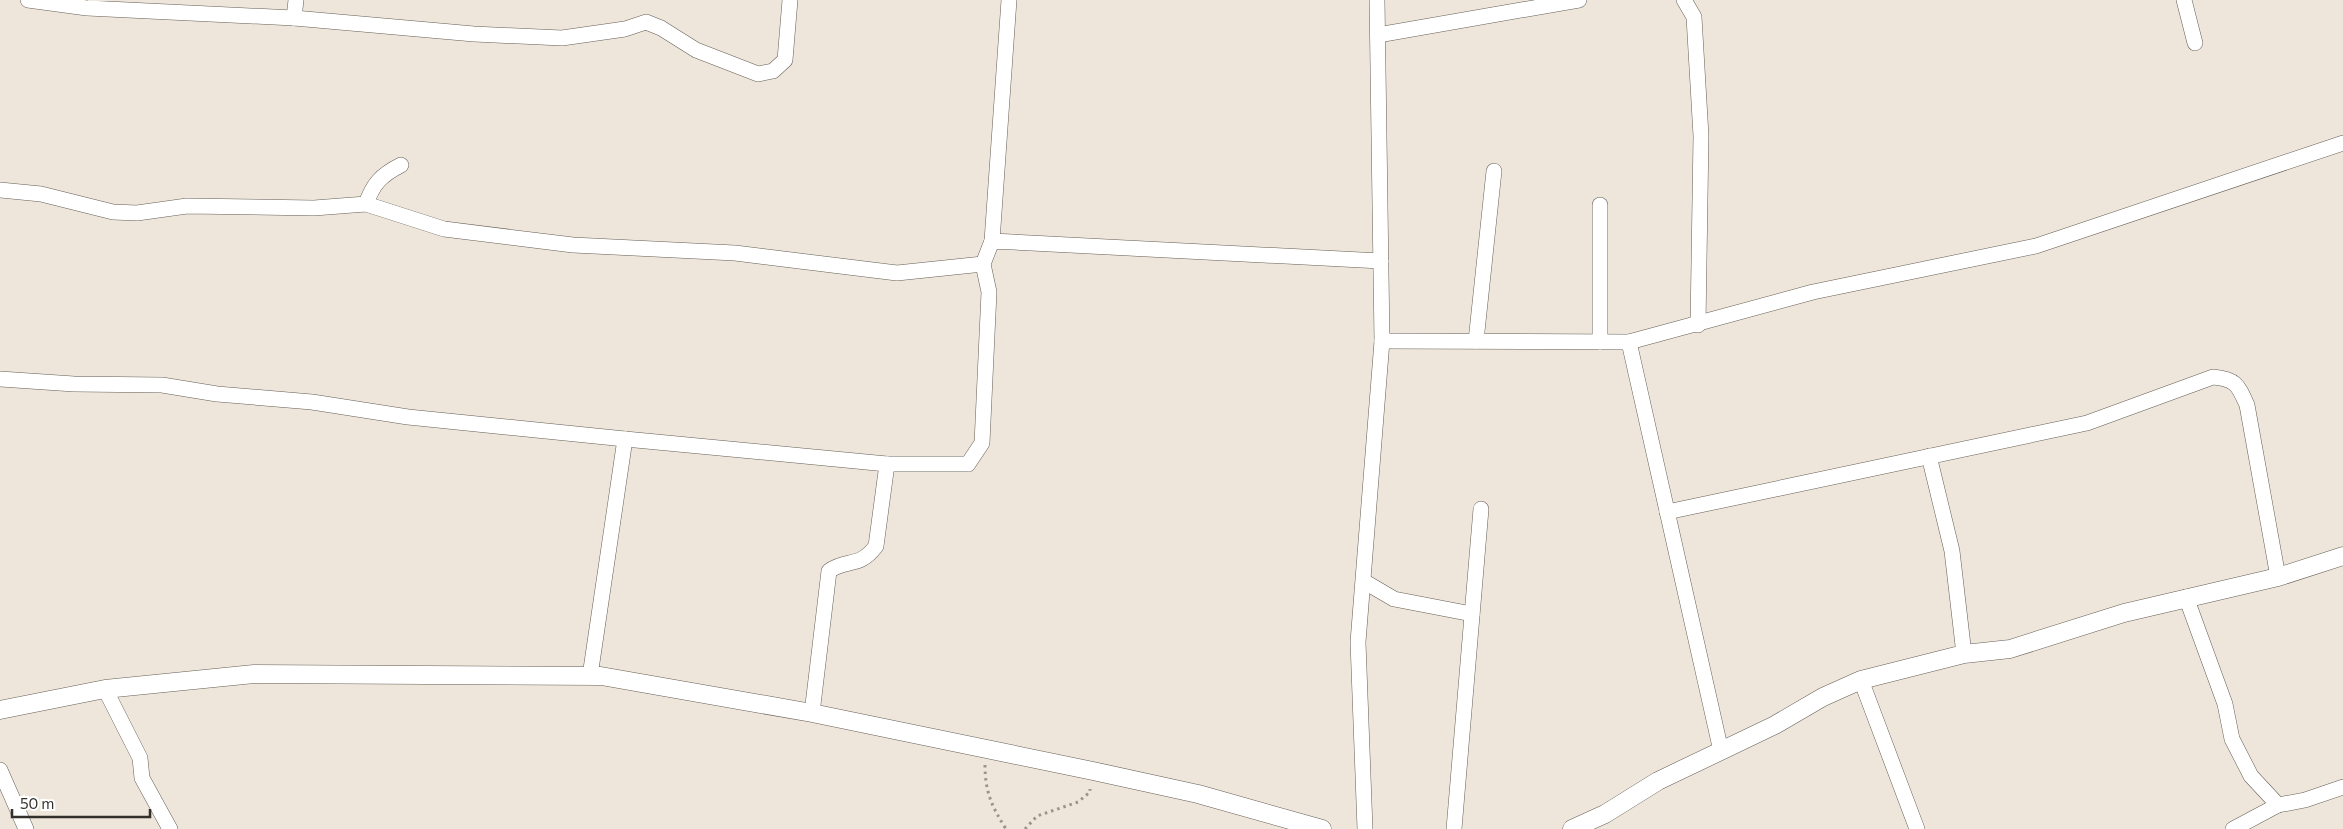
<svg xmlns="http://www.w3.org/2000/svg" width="2343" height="829" viewBox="0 0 2343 829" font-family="Commissioner,sans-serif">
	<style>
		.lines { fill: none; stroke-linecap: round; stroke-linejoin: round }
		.minor-casing { stroke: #665e55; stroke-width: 16 }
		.tertiary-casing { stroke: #665e55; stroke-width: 19 }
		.path { stroke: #99948c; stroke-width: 3; stroke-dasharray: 2.5 4; stroke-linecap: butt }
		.minor { stroke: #fff; stroke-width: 15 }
		.tertiary { stroke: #fff; stroke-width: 18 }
	</style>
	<rect width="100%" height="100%" fill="#eee6db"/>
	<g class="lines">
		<g class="minor-casing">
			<g id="minor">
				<path d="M28 0 87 8 294 18 474 34 562 38 625 29 646 22 661 28 696 50 758 74 773 71 785 60 790 0"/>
				<path d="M1684 0 1694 17 1701 136 1698 325"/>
				<path d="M2184 0 2195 43"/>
				<path d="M294 18 296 0"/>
				<path d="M1378 35 1579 0"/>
				<path d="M0 190 41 194 113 212 137 213 187 206 314 208 366 204 444 229 573 245 735 253 897 273 983 264"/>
				<path d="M366 204C373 184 381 175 401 165"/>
				<path d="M1600 205V342"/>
				<path d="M992 241 1009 0"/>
				<path d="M1382 341 1629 342 1813 292 2036 246 2343 143"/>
				<path d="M1476 341 1494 171"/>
				<path d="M1629 342 1721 751"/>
				<path d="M0 379 74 384 162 385 217 394 312 402 408 417 625 439 590 676"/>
				<path d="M625 439 887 464H968L982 443 989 292 983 264 992 241 1381 261"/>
				<path d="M1929 456 1952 551 1964 654"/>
				<path d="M1667 512 2087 423 2213 377C2236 379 2238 385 2247 405L2278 577"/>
				<path d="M1365 582 1394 599 1472 614"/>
				<path d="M2186 597 2225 704 2232 739 2251 776 2278 805 2305 800 2343 787"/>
				<path d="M1861 680 1917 829"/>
				<path d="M105 689 140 758 142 778 170 829"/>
				<path d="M812 713 829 571C847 558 859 569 876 546L887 464"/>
				<path d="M0 770 26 829"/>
				<path d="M1365 829 1358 642 1382 341 1377 0"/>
				<path d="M1454 829 1481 509"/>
				<path d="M2233 829 2278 805"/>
			</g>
		</g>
		<g class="tertiary-casing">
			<g id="tertiary">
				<path d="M0 710 105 689 254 674 601 676 812 713 1093 771 1198 794 1322 829"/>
				<path d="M1572 829 1605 814 1658 781 1775 725 1823 697 1861 680 1964 654 2010 649 2124 613 2278 577 2343 556"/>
			</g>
		</g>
		<g class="path">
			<path d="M985 765C985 792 992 807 1006 829"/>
			<path d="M1025 829 1037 816 1078 802 1090 792V789"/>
		</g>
		<use href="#minor" class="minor"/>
		<use href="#tertiary" class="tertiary"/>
	</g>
	<path d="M12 809v8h138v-8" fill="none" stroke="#33302c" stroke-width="2.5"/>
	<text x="20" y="809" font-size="15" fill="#33302c" stroke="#ffffff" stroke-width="4" paint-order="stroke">50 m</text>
</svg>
